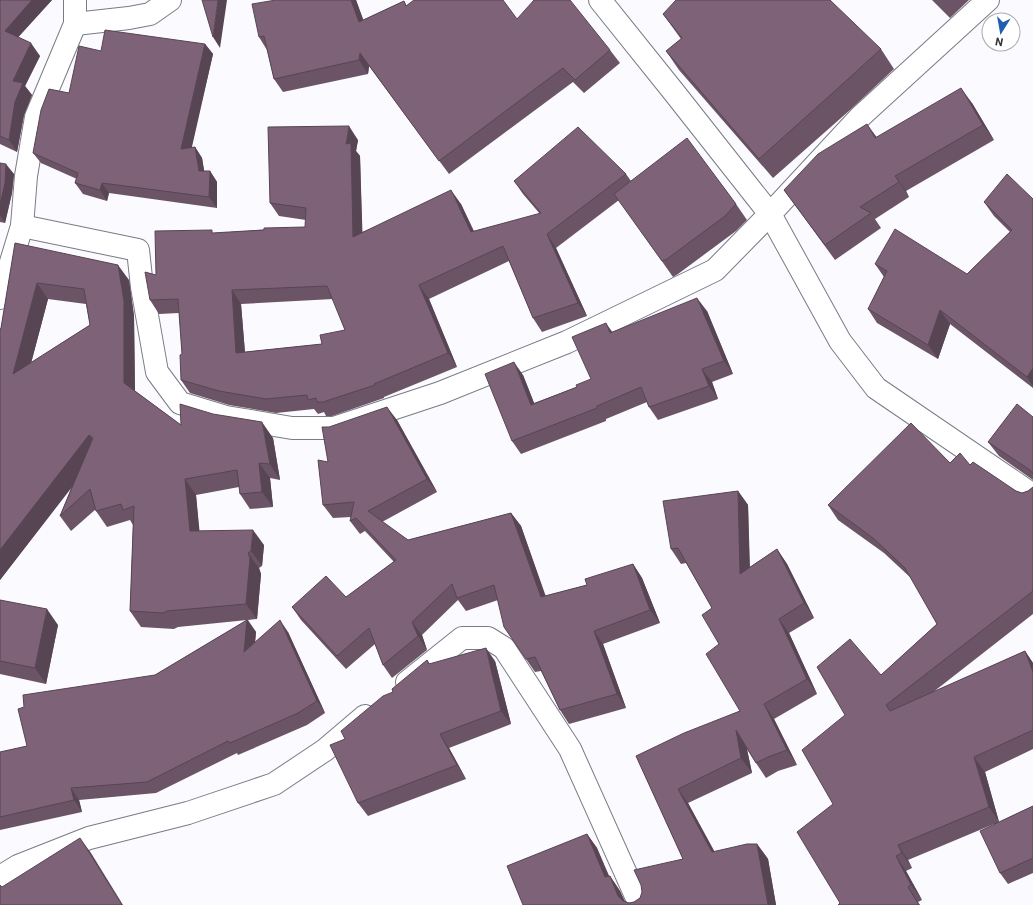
<svg xmlns="http://www.w3.org/2000/svg" width="1033" height="905" viewBox="0 0 1033 905" font-family="Roboto,sans-serif">
	<style>
		.lines { fill: none; stroke-linecap: round; stroke-linejoin: round }
		.minor-casing { stroke: #7a7b85; stroke-width: 24 }
		.minor { stroke: #fff; stroke-width: 22 }
		.wall { fill: #6c5467; fill-rule: evenodd }
		.shaded-wall { fill: #584554 }
		.building { fill: #7e6278; stroke: #584554; fill-rule: evenodd }
	</style>
	<rect width="100%" height="100%" fill="#fafaff"/>
	<g class="lines">
		<g class="minor-casing">
			<g id="minor">
				<path d="M988 0 861 116 770 214 796 261 840 341 876 388 1033 495"/>
				<path d="M75 24 129 18 150 14 170 0"/>
				<path d="M22 226 138 250 142 287 157 372 180 403 226 417 292 428H334L440 393 567 342 715 270 770 214 673 91 600 0"/>
				<path d="M0 298 22 226 26 176 36 117 75 24V0"/>
				<path d="M407 682 462 638H488L504 648 570 749 640 905"/>
				<path d="M0 877 18 866 89 838 188 813 274 784 325 750 365 716"/>
			</g>
		</g>
		<use href="#minor" class="minor"/>
	</g>
	<g class="wall">
		<path d="M0 0H52L18 37 40 56 25 86 32 95 24 115 17 152 0 144Z"/>
		<path d="M276 0H356L363 20 404 1 406 5 517 19 610 50 620 63 584 93 573 82 449 174 369 66 368 74 283 92 274 79 267 50 259 37Z"/>
		<path d="M932 0H969L950 18Z"/>
		<path d="M663 14 881 49 894 69 850 110 773 178 679 70 666 51 681 39Z"/>
		<path d="M205 44 213 54 191 148 195 147 202 158 204 171H210L217 182V208L109 193 107 201 83 194 75 183 77 179 41 163 33 153 69 93 101 51Z"/>
		<path d="M972 103 994 140 906 191 909 197 875 219 881 228 835 260 784 190 877 137Z"/>
		<path d="M358 140 356 151 360 156 362 232 461 204 474 231 540 214 523 194 514 181 626 174 631 181 736 204 747 220 736 231 678 274 673 277 619 200 556 248 587 316 542 332 533 318 509 261 429 299 457 367 384 397V398L332 416H326L324 412 318 414 314 409 276 413 229 405 190 393 181 380 182 354 179 313 159 314 150 300 156 275 214 233 305 227 306 220 279 216 270 203ZM333 299 345 330 322 344 245 352 241 304Z"/>
		<path d="M0 163 14 174 12 193 5 223 0 222Z"/>
		<path d="M1033 199V388L950 324 938 359 877 323 868 309 884 277 875 264 967 274 1010 232 994 216 984 202Z"/>
		<path d="M15 243 129 280 134 316 135 391 181 425 273 438 280 480 270 478 273 507 250 509 240 494 239 487 196 495 199 531 264 545 262 566 259 568 261 574 257 619 248 620 256 632 255 643 288 632 325 713 307 725 238 755 237 753 156 793 79 800 82 812 0 830V752L27 746 155 675 247 620 178 627 174 629 141 627 130 611 133 525 130 520 107 527 96 511V509L71 531 60 516 72 486 0 580V329L1 328ZM48 299 86 304 90 325 31 363Z"/>
		<path d="M707 311 733 374 712 382 718 399 658 420 649 407 647 402 606 419V421L521 454 512 441 523 375 534 403 577 387 591 379 612 332Z"/>
		<path d="M1033 417V480L999 456 988 442Z"/>
		<path d="M397 420 437 492 382 522 408 540 511 513 521 526 545 596 587 585 633 564 642 578 660 623 603 644 626 708 569 724 560 710 541 671 535 672 526 659 498 600 466 611 458 600 422 635 427 650 392 678 383 665 375 644 346 669 301 620 292 607 346 597 394 562 365 531 360 534 350 521 351 517 333 518 323 505 328 462Z"/>
		<path d="M950 463 970 465 1016 491 1022 493 1028 491 1033 487V614L932 693 1025 651 1033 663V749L985 772 999 822 1033 806V873L1008 884 1000 873 994 824 908 860 912 868 906 871 922 900 918 902 840 903 833 804 845 715 881 675 937 624 912 579 884 553 838 520 828 505Z"/>
		<path d="M738 491 748 505 750 567 777 549 787 564 814 618 789 633 817 694 774 719 797 765 778 771 766 778 756 763 747 749 752 773 688 803 714 852 757 844 768 859 776 905H523L587 834 597 848 609 877 610 876 620 891 625 901 629 903 634 902 640 898 683 859 636 756 740 711 719 644 712 608 686 563 681 564 671 549Z"/>
		<path d="M0 600 58 625 46 684 0 674Z"/>
		<path d="M427 660 430 664 495 661 511 724 449 748 466 779 368 816 358 803 345 739 393 692Z"/>
	</g>
	<g class="shaded-wall">
		<path d="M32 0H52L13 43 5 31Z"/>
		<path d="M218 0H227L220 48 213 37Z"/>
		<path d="M351 0H356L369 35 359 22Z"/>
		<path d="M31 43 40 56 25 86 32 95 24 115 17 152 9 140 13 81Z"/>
		<path d="M205 44 213 54 189 160 181 149Z"/>
		<path d="M360 53 369 66 368 74 359 60Z"/>
		<path d="M961 88 972 103 994 140 983 125Z"/>
		<path d="M867 124 878 139 875 138Z"/>
		<path d="M349 126 358 140 356 151 360 156 363 250 353 237 346 144Z"/>
		<path d="M195 147 202 158 206 181 199 171Z"/>
		<path d="M6 164 14 174 12 193 5 223 0 215V205Z"/>
		<path d="M210 171 217 182V208L209 197Z"/>
		<path d="M895 176 906 191 909 197Z"/>
		<path d="M102 183 109 193 107 201 100 190Z"/>
		<path d="M451 190 461 204 480 246 471 232Z"/>
		<path d="M547 234 556 248 587 316 578 303Z"/>
		<path d="M118 265 129 280 134 316 135 398 124 383Z"/>
		<path d="M37 283 48 299 24 390 13 374Z"/>
		<path d="M419 285 429 299 457 367 448 353Z"/>
		<path d="M232 290 241 304 246 366 236 353Z"/>
		<path d="M697 298 707 311 733 374 724 361Z"/>
		<path d="M940 310 950 324 938 359 928 345Z"/>
		<path d="M606 323 615 336 610 333Z"/>
		<path d="M514 362 523 375 540 418 531 405Z"/>
		<path d="M1033 368V386L1027 377Z"/>
		<path d="M702 369 712 382 718 399 709 386Z"/>
		<path d="M387 407 397 420 437 492 427 479Z"/>
		<path d="M262 422 273 438 280 480 270 464Z"/>
		<path d="M89 435 100 451 0 580V550Z"/>
		<path d="M259 463 270 478 273 507 262 492Z"/>
		<path d="M185 479 196 495 201 546 190 531Z"/>
		<path d="M738 491 748 505 750 588 740 574Z"/>
		<path d="M511 513 521 526 551 611 541 597Z"/>
		<path d="M253 530 264 545 262 566 251 551Z"/>
		<path d="M777 549 787 564 814 618 804 603Z"/>
		<path d="M248 553 259 568 261 574 257 619 246 604Z"/>
		<path d="M633 564 642 578 660 623 650 610Z"/>
		<path d="M47 609 58 625 46 684 35 668Z"/>
		<path d="M779 619 789 633 817 694 807 679Z"/>
		<path d="M247 620 256 632 253 664 244 652Z"/>
		<path d="M280 620 288 632 325 713 317 701Z"/>
		<path d="M412 622 422 635 427 650 418 636Z"/>
		<path d="M594 631 603 644 626 708 617 694Z"/>
		<path d="M486 648 495 661 511 724 501 711Z"/>
		<path d="M1025 651 1033 663V672Z"/>
		<path d="M764 704 774 719 797 765 787 750Z"/>
		<path d="M736 730 746 745 752 773 741 758Z"/>
		<path d="M440 734 449 748 466 779 457 765Z"/>
		<path d="M974 757 985 772 999 822 989 807Z"/>
		<path d="M71 788 79 800 82 812 74 800Z"/>
		<path d="M678 789 688 803 723 867 712 852Z"/>
		<path d="M587 834 597 848 616 892 605 877Z"/>
		<path d="M80 838 91 853 123 905H122Z"/>
		<path d="M757 844 768 859 776 905H768Z"/>
		<path d="M898 845 908 860 912 868 902 853Z"/>
		<path d="M896 856 906 871 922 900 911 885Z"/>
		<path d="M610 876 620 891 626 905 618 896Z"/>
		<path d="M908 887 920 905H919Z"/>
	</g>
	<g class="building">
		<path d="M0 0H32L5 31 31 43 13 81 23 83 15 102 9 140 0 136Z"/>
		<path d="M202 0H218L213 37Z"/>
		<path d="M276 0H351L359 22 404 1 406 6 414 0H503L517 19 534 0H570L610 50 575 80 563 68 439 161 360 53 359 60 274 79 264 36 259 37 252 4Z"/>
		<path d="M676 0H830L881 49 836 90 759 159 666 51 682 38 663 14Z"/>
		<path d="M105 30 205 44 181 149 195 147 199 171H210L209 197 102 183 100 190 75 183 78 173 33 153 41 110 49 89 69 93 79 46 101 51Z"/>
		<path d="M961 88 983 125 895 176 899 182 860 207 871 213 825 245 784 190 818 154 867 124 875 138Z"/>
		<path d="M349 126 346 144 351 143 353 237 451 190 471 232 541 213 514 181 578 127 626 174 547 234 578 303 533 318 503 246 419 285 448 353 374 384 375 385 323 402H317L316 398 308 400 307 395 266 399 219 391 181 380 180 355 182 354 178 299 150 300 145 272 156 275 155 231 212 230V233L264 230V228L305 227 306 208 270 203 268 127ZM327 286 345 330 320 335 322 344 236 353 232 290Z"/>
		<path d="M687 138 736 204 725 216 667 259 662 261 614 194Z"/>
		<path d="M0 163 6 164 5 183 0 205Z"/>
		<path d="M1007 174 1033 199V368L1027 377 940 310 928 345 868 309 887 271 875 264 895 229 967 274 1012 230 984 202Z"/>
		<path d="M15 243 118 265 124 301V383L181 425 180 404 213 414 262 422 270 464 259 463 262 492 240 494 237 470 185 479 190 531 253 530 251 551 248 553 250 558 246 604 167 611 163 613 130 611 134 506 123 510 121 504 96 511 90 489 60 516 93 438 89 435 0 550V329L1 328ZM37 283 84 289 90 325 13 374Z"/>
		<path d="M697 298 724 361 702 369 709 386 649 407 641 387 597 406V408L512 441 485 374 514 362 531 405 577 387 576 385 591 379 572 337 606 323 610 333Z"/>
		<path d="M1017 404 1033 417V474L1030 470 988 442Z"/>
		<path d="M387 407 427 479 368 511 408 540 511 513 541 597 587 585 585 579 633 564 650 610 594 631 617 694 560 710 535 657 526 659 504 627 494 585 457 598 452 584 412 622 418 636 383 665 369 628 337 656 292 607 326 576 346 597 396 560 356 518 350 521 354 502 323 505 318 460 328 462 322 427H329Z"/>
		<path d="M911 423 950 463 960 453 970 465 973 462 1016 491 1022 493 1028 491 1033 487V591L886 705 890 711 1025 651 1033 672V730L974 757 989 807 898 845 902 853 896 856 911 885 908 887 919 905H838L840 903 797 832 833 804 802 750 845 715 817 667 850 639 881 675 937 624 905 568 873 538 828 505Z"/>
		<path d="M738 491 740 574 777 549 804 603 779 619 807 679 764 704 787 750 768 757 756 763 736 730 741 758 678 789 712 852 747 844H757L768 905H523L507 866 587 834 605 877 610 876 618 896 623 901 629 903 634 902 640 898 642 892 641 885 634 870 683 859 636 756 684 733 740 711 706 654 719 644 702 615 712 608 678 548 671 549 663 501Z"/>
		<path d="M0 600 47 609 35 668 0 661Z"/>
		<path d="M247 620 244 652 280 620 317 701 298 713 230 743 228 741 147 782 71 788 74 800 0 817V752L27 746 18 709 24 707 23 695 155 675Z"/>
		<path d="M486 648 501 711 440 734 457 765 358 803 330 745 345 739 341 731 383 696 393 692 392 689 427 660 429 664Z"/>
		<path d="M1033 806V858L1000 873 980 831Z"/>
		<path d="M80 838 122 905H0V885L2 887Z"/>
	</g>
	<g transform="translate(1001 32) rotate(191)"><circle r="19" fill="#ffffff" stroke="#adadaf"/>
	<path d="M0-3L7 15L0 10L-7 15Z" fill="#215eaf"/>
	<text y="-6" font-size="11" font-weight="bold" text-anchor="middle" fill="#323236">N</text>
	</g>
</svg>
